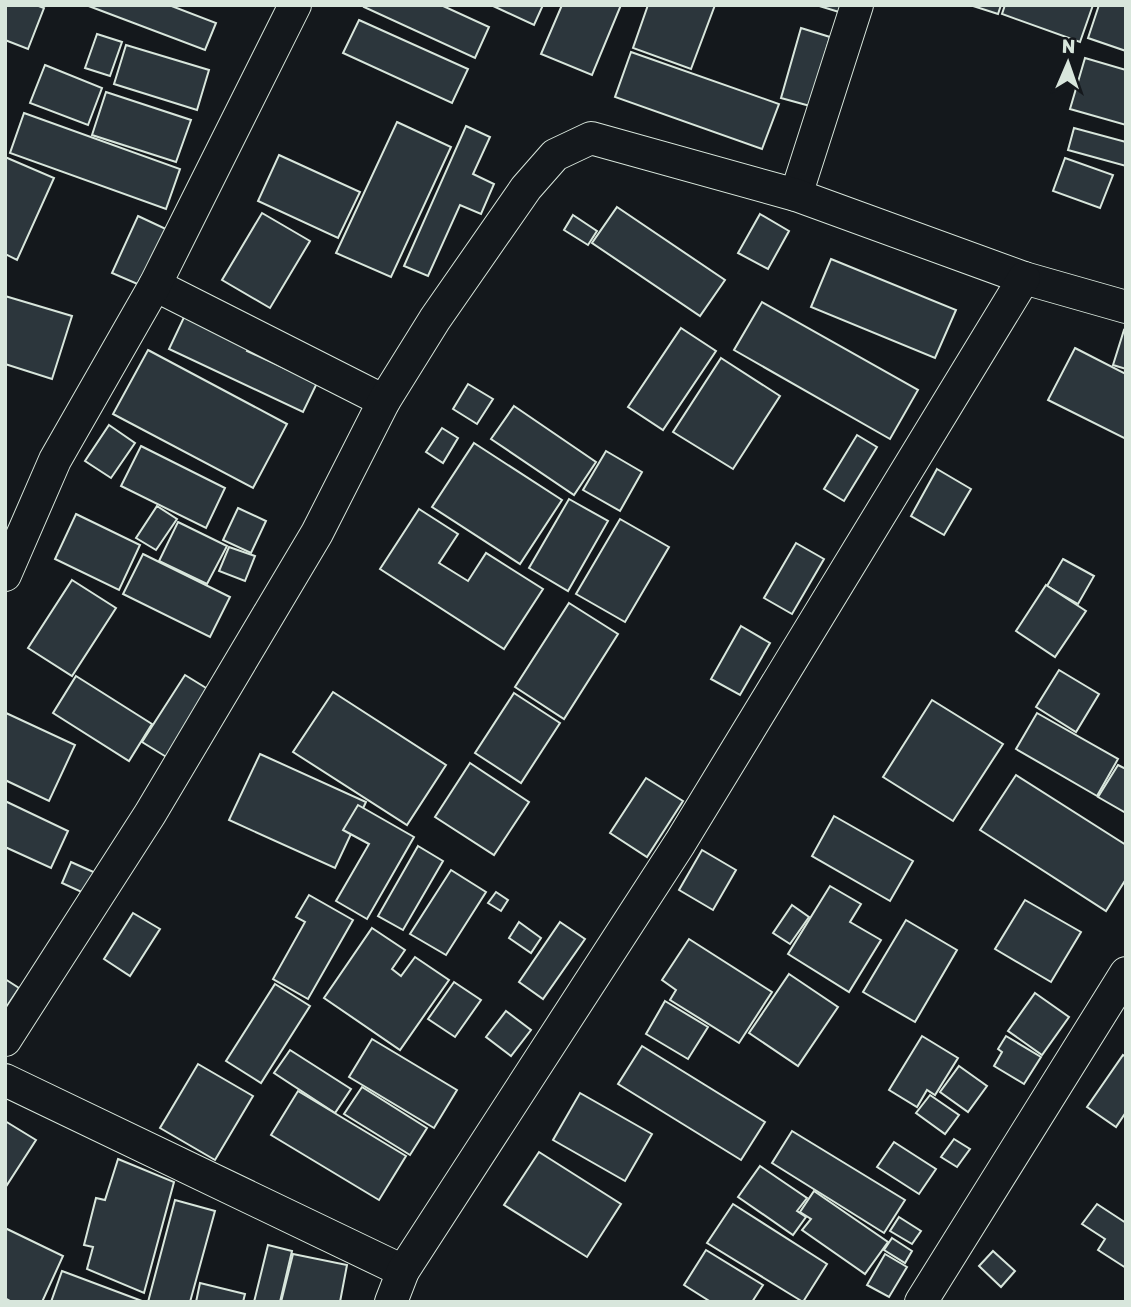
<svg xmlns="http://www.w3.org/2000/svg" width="1131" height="1307" viewBox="0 0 1131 1307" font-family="Rubik,sans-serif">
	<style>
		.building { fill: #2c363c; stroke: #d8e6dc; stroke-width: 2 }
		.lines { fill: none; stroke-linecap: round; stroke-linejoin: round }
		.street-casing { stroke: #d8e6dc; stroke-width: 34 }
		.street { stroke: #14181c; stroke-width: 32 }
	</style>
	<rect width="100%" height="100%" fill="#14181c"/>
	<g class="building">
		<path d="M5 5H36L44 8 28 49 5 40Z"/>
		<path d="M86 5H169L216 23 205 50Z"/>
		<path d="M365 5H441L489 27 475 58 364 7Z"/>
		<path d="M491 5H543L534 25Z"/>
		<path d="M562 5H621L592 75 541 54Z"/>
		<path d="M648 5H715L691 69 633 48Z"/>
		<path d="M816 5H841L839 12Z"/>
		<path d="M970 5H1001L998 14Z"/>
		<path d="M1005 5H1093L1080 42 1002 14Z"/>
		<path d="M1099 5H1126V51L1088 38Z"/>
		<path d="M359 20 468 69 452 103 343 53Z"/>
		<path d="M801 28 830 37 810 106 781 98Z"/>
		<path d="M97 34 122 42 110 76 85 68Z"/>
		<path d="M126 45 209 70 197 110 114 84Z"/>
		<path d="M631 52 779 104 762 149 615 97Z"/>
		<path d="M1085 58 1126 70V125L1070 109Z"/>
		<path d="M45 65 102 88 88 125 30 103Z"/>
		<path d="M106 92 191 120 176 162 92 135Z"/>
		<path d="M24 113 180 169 166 209 10 153Z"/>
		<path d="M397 122 451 147 391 277 336 253Z"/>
		<path d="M466 126 490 137 473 174 494 184 481 214 460 205 428 276 404 266Z"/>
		<path d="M1074 128 1126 142V166L1068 150Z"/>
		<path d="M279 155 360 192 338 238 258 201Z"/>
		<path d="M5 157 54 178 17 260 5 254Z"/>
		<path d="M1065 158 1113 175 1100 208 1053 191Z"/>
		<path d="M617 207 725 280 700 316 592 243Z"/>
		<path d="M262 213 310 241 270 308 222 280Z"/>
		<path d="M760 214 789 231 768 269 738 253Z"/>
		<path d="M573 215 597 231 588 245 564 230Z"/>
		<path d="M138 216 168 230 142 286 112 273Z"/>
		<path d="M831 259 956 310 935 358 811 307Z"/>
		<path d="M5 296 72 316 52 379 5 364Z"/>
		<path d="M762 302 918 390 890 439 734 350Z"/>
		<path d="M186 313 250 344 247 351 317 383 303 412 169 349Z"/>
		<path d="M681 328 716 351 663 430 628 407Z"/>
		<path d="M1124 330 1126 331V369L1113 365Z"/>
		<path d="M1075 348 1126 374V439L1048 400Z"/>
		<path d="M148 350 287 424 253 488 113 414Z"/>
		<path d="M721 358 780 396 733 469 673 432Z"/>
		<path d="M468 384 493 399 477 424 453 409Z"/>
		<path d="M514 406 596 462 574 495 491 439Z"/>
		<path d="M109 425 135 443 111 478 85 461Z"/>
		<path d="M442 428 458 438 443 463 426 452Z"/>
		<path d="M857 435 877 447 844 501 824 489Z"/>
		<path d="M474 443 562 500 520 564 432 507Z"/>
		<path d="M141 446 225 488 206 528 121 486Z"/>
		<path d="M606 451 642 472 620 511 583 490Z"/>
		<path d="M937 469 971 489 944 535 911 516Z"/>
		<path d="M569 499 608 521 568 591 529 568Z"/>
		<path d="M157 506 177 519 156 550 136 538Z"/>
		<path d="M238 508 266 521 251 553 223 540Z"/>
		<path d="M419 509 458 534 439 563 468 581 486 553 543 589 504 649 380 569Z"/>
		<path d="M76 514 140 545 119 590 55 559Z"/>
		<path d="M620 519 669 547 625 622 576 594Z"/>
		<path d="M178 522 227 546 207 584 159 561Z"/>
		<path d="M796 543 824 559 792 614 764 598Z"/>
		<path d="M229 547 255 556 245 581 219 571Z"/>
		<path d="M143 554 230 597 210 637 123 594Z"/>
		<path d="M1063 559 1094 576 1078 604 1047 586Z"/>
		<path d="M72 580 116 608 72 676 28 648Z"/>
		<path d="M1046 585 1086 611 1055 657 1016 631Z"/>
		<path d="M569 603 618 634 564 719 515 687Z"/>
		<path d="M741 626 770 643 740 695 711 679Z"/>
		<path d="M1059 670 1099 694 1076 732 1036 707Z"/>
		<path d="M185 675 211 691 168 758 142 742Z"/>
		<path d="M76 676 152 724 129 761 53 713Z"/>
		<path d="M333 692 446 765 407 825 293 752Z"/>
		<path d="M514 693 560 723 521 783 475 753Z"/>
		<path d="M932 700 1003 744 953 821 883 777Z"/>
		<path d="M6 713 75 745 49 801 5 780Z"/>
		<path d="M1037 713 1118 759 1097 796 1016 749Z"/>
		<path d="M260 754 366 802 335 868 229 820Z"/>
		<path d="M470 763 529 802 494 855 435 817Z"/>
		<path d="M1118 765 1126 769V813L1098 797Z"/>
		<path d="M1016 775 1126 845V879L1106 911 980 830Z"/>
		<path d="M646 778 683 801 647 857 610 833Z"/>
		<path d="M5 801 68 831 51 868 5 847Z"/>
		<path d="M358 805 414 837 367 919 336 901 369 844 343 830Z"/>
		<path d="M834 816 913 861 890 901 812 856Z"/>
		<path d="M418 846 443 861 403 930 378 916Z"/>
		<path d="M702 850 736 870 713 910 679 890Z"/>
		<path d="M71 862 98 874 88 895 62 883Z"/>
		<path d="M451 870 486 892 446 955 410 934Z"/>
		<path d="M830 886 861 904 850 922 881 940 849 992 788 954Z"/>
		<path d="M496 892 508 900 501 911 488 903Z"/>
		<path d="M309 895 353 920 308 999 273 979 305 922 296 917Z"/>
		<path d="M1025 900 1081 932 1051 982 995 949Z"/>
		<path d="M792 905 809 917 790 944 773 933Z"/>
		<path d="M133 913 160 929 130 976 104 959Z"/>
		<path d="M906 920 957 950 915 1022 863 992Z"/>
		<path d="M519 922 541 938 531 953 509 938Z"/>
		<path d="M560 922 585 939 543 999 519 982Z"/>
		<path d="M372 928 405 950 392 969 401 976 415 957 449 980 400 1050 324 998Z"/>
		<path d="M689 939 772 992 739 1043 670 1000 676 990 662 980Z"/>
		<path d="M789 974 838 1007 798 1066 749 1033Z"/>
		<path d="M5 979 19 988 5 1009Z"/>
		<path d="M454 982 481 1000 455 1037 428 1019Z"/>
		<path d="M275 984 310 1006 261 1083 226 1061Z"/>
		<path d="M1035 993 1069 1017 1042 1055 1008 1031Z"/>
		<path d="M665 1001 708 1027 688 1059 646 1034Z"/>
		<path d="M506 1011 531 1030 511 1056 486 1037Z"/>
		<path d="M922 1036 958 1058 935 1095 927 1090 917 1107 889 1090Z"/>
		<path d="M1006 1036 1041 1057 1024 1084 994 1066 1002 1052 998 1049Z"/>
		<path d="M372 1039 457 1090 434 1128 349 1077Z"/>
		<path d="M642 1046 765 1122 741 1160 618 1084Z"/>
		<path d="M290 1050 351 1089 335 1113 274 1073Z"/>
		<path d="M1123 1055 1126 1057V1112L1116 1127 1087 1107Z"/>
		<path d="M198 1064 253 1096 215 1160 160 1128Z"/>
		<path d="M959 1066 987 1086 968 1112 940 1092Z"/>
		<path d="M362 1087 427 1128 410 1155 344 1114Z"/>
		<path d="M298 1091 406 1156 379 1200 271 1135Z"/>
		<path d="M580 1093 652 1134 625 1181 553 1140Z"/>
		<path d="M930 1095 959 1115 945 1134 916 1113Z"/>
		<path d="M5 1121 36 1140 5 1188Z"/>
		<path d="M792 1131 905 1200 884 1233 772 1163Z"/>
		<path d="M954 1139 970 1149 957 1167 941 1157Z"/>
		<path d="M894 1142 936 1169 919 1194 877 1167Z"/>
		<path d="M539 1152 621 1204 587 1257 504 1205Z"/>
		<path d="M118 1159 174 1182 144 1293 87 1269 93 1247 84 1245 96 1198 105 1200Z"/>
		<path d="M760 1166 807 1198 797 1211 806 1217 793 1235 738 1197Z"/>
		<path d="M814 1191 888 1242 865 1274 802 1230 811 1219 800 1212Z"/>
		<path d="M175 1200 215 1211 190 1302H148Z"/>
		<path d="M733 1204 827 1264 803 1302 707 1243Z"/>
		<path d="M1097 1204 1126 1223V1268L1098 1250 1105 1239 1082 1224Z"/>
		<path d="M899 1217 921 1231 912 1244 890 1231Z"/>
		<path d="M5 1228 63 1256 42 1302H12L5 1298Z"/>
		<path d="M892 1238 912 1251 905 1263 884 1250Z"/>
		<path d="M268 1245 292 1251 280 1302H254Z"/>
		<path d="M706 1250 763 1285 752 1302H711L684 1285Z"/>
		<path d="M993 1251 1015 1271 1001 1287 979 1266Z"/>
		<path d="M293 1254 347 1265 340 1302H281Z"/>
		<path d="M885 1254 907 1267 889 1297 867 1285Z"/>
		<path d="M62 1271 142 1301V1302H51Z"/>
		<path d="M200 1283 245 1294 243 1302H196Z"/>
	</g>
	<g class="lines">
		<g class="street-casing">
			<g id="street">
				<path d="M796 195 857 5"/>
				<path d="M155 285 384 401"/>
				<path d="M5 575 55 460 155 285 295 5"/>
				<path d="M5 1040 150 814 317 533 384 401 435 319 526 188 555 155 591 138 796 195 1024 278 1126 307"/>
				<path d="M5 1080 403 1271"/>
				<path d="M391 1302 403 1271 680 843 1024 278"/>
				<path d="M921 1302 1126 973"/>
			</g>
		</g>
		<use href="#street" class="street"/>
	</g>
	<rect width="1131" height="1307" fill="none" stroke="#d8e6dc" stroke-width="14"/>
	<g transform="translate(1068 63) rotate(2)" stroke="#14181c" stroke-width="5" paint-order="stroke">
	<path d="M0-5L12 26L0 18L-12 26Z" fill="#d8e6dc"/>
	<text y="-10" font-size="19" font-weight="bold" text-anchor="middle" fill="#d8e6dc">N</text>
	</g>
</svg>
